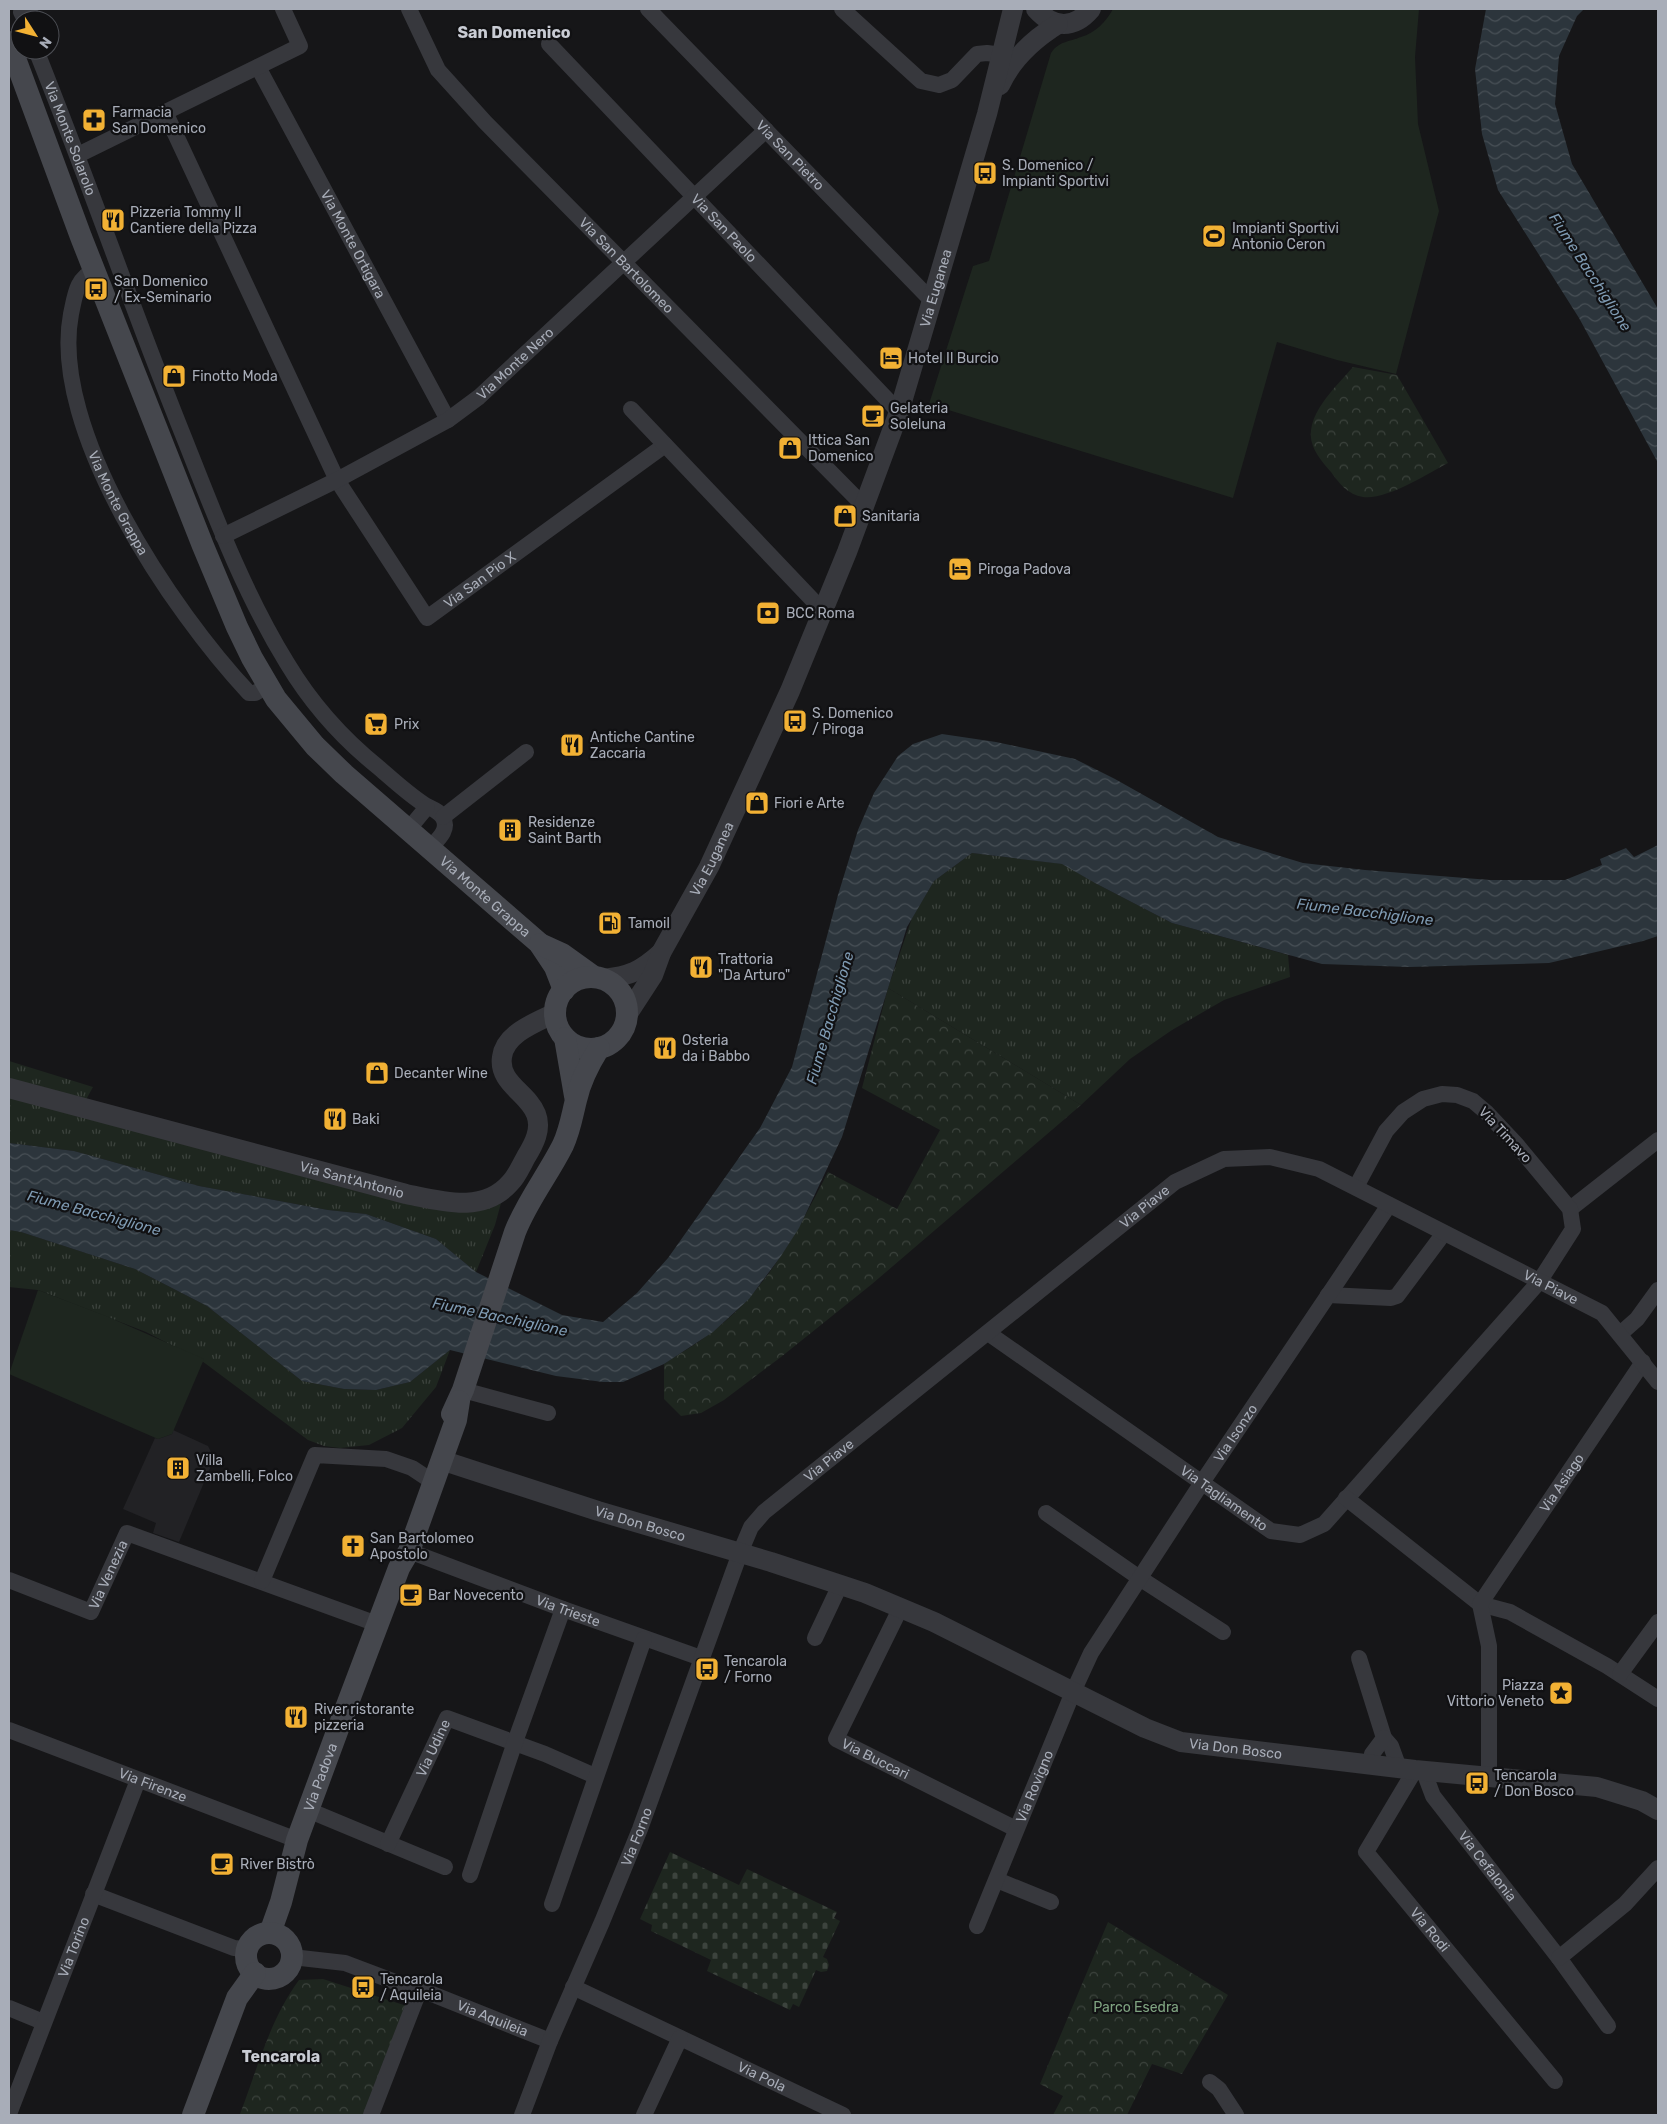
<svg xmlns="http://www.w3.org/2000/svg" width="1667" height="2124" viewBox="0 0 1667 2124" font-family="Rubik,sans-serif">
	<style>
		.built { fill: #222225 }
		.grass { fill: url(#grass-tufts) }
		.forest { fill: url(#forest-crowns) }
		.cemetery { fill: url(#cemetery-stones) }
		.pitch { fill: #1e261f }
		.water { fill: url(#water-waves) }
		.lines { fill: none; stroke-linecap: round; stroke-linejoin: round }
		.minor { stroke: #37383d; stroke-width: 16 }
		.tertiary { stroke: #37383d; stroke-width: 20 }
		.secondary { stroke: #45474d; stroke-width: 22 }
		.labels { text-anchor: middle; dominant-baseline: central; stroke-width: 4.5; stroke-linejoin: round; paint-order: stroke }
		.poi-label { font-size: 14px; fill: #a8adb8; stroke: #111113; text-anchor: start }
		.street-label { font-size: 14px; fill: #a8adb8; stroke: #111113 }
		.park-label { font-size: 14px; fill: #7fa381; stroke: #111113 }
		.water-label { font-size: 15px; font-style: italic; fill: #7f9bb3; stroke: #111113 }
		.quarter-label { font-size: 16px; font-weight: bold; fill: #c9ccd4; stroke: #111113 }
	</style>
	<defs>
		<pattern id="grass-tufts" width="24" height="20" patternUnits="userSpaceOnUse" patternTransform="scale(1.25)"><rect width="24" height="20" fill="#1e261f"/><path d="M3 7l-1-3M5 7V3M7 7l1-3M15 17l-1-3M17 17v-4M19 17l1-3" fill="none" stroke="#3c433d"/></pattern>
		<pattern id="forest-crowns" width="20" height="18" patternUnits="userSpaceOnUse" patternTransform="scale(1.25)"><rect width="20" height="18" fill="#1e261f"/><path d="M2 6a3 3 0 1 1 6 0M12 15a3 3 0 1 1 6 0" fill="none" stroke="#3c433d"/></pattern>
		<pattern id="cemetery-stones" width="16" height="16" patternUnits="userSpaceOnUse" patternTransform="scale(1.25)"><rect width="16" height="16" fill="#1e261f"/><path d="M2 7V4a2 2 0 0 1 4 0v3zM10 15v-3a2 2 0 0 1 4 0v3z" fill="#3c433d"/></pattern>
		<pattern id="water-waves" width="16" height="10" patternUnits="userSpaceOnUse" patternTransform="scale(1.25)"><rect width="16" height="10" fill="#2c353c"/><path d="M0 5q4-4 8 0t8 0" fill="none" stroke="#485056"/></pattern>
	</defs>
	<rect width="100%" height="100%" fill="#161618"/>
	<path class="built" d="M173 1430 208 1446 213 1456V1461L179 1542 153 1533 156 1523 123 1509 155 1438 158 1439 172 1434Z"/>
	<g class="grass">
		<path d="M972 853 1063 864 1095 883 1172 923 1288 955 1290 977 1224 1000 1172 1030 1130 1059 1081 1105 888 988 912 918 934 881Z"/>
		<path d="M9 1061 93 1087 82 1107 472 1212 501 1203 495 1225 476 1272 436 1239 366 1214 328 1210 199 1186 74 1151 9 1143Z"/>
		<path d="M9 1230 21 1232 135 1269 207 1306 302 1381 344 1389 376 1390 410 1382 450 1350 436 1387 402 1428 369 1445 340 1448 324 1446 308 1440 202 1361 146 1332 38 1290 9 1287Z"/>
	</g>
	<g class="forest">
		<path d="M1353 367 1397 375 1448 463C1427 474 1387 500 1363 497 1348 495 1339 483 1331 472 1324 464 1317 456 1313 446 1302 417 1336 387 1353 367Z"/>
		<path d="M888 988 1081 1105 872 1284 781 1357 724 1400 701 1413 681 1416 664 1399V1364C680 1353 697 1344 712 1332 766 1292 798 1230 828 1172L897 1209 940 1130 862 1088Z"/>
		<path d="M1108 1922 1228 1995 1182 2074 1152 2064 1127 2115H1053L1063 2096 1040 2084Z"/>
		<path d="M323 1979 413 2008 367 2115 240 2114C257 2070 270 2019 299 1980Z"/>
	</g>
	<path class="cemetery" d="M670 1852 739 1885 747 1869 837 1912 834 1918 840 1921 823 1957 827 1959 829 1965 827 1971 821 1972 816 1970 799 2007 793 2004 790 2010 707 1971 711 1960 651 1931 652 1925 640 1919Z"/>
	<g class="pitch">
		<path d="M1113 9H1419L1415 57 1418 124 1439 211 1396 374 1337 360 1277 342 1233 498 929 404 973 266 989 261 1051 53C1059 41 1069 42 1081 37 1095 33 1106 22 1113 9Z"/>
		<path d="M38 1290 106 1316 204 1359 172 1434 158 1439 9 1374Z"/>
	</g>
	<g class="water">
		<path d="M1486 9H1584L1577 16 1559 56 1555 104 1572 164 1658 309V463L1579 318 1498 190 1482 134 1475 69Z"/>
		<path d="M942 734 996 742 1075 759 1115 779 1218 837 1303 863 1365 870 1490 880H1565L1602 865 1600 859 1626 848 1634 857 1658 845V936L1643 941 1549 963 1409 967 1322 964 1172 923 1095 883 1062 864 972 853 934 881 907 927 842 1137 799 1228 781 1256 749 1299 713 1332 664 1364 623 1382H603L556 1376 450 1350 410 1382 376 1390 344 1389 302 1381 207 1306 135 1269 21 1232 9 1230V1143L74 1151 199 1186 328 1210 366 1214 436 1239 476 1272 562 1315 603 1322 637 1293 668 1258 760 1128 792 1067 838 895 858 830 874 793 898 756 913 744Z"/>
	</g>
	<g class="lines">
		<g class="minor">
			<path id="s1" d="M409 9 438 70 485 122 864 506"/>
			<path id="s2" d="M648 9 932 301"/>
			<path d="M842 9 921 81 939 85 952 80 977 54 987 53 1002 55"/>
			<path d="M25 20 21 12 30 9"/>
			<path id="s3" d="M549 44 899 412"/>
			<path id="s4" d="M36 50C88 179 133 311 185 440 215 516 244 593 287 663 311 703 342 738 378 767 393 780 408 794 425 805 431 809 439 810 443 818 450 830 437 840 429 849"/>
			<path id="s5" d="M258 67 448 420"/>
			<path id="s6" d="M165 112 337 480 427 618 665 445"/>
			<path d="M78 155 300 46 283 9"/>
			<path id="s7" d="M95 270C76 278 75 296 71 314 49 430 173 612 249 693H255L267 686"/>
			<path d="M631 409 824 612"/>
			<path id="s8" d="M223 536 337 480 448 420 479 397 766 130"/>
			<path d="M443 817 526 752"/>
			<path d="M408 830 427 807"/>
			<path d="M1570 1209 1658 1140"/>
			<path d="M1328 1295 1391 1298 1397 1296 1444 1233"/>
			<path id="s9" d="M988 1333 1271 1531 1300 1535 1324 1524 1539 1282 1573 1229 1570 1209 1517 1145 1486 1112 1473 1101 1457 1095 1442 1094 1423 1099 1403 1112 1386 1131 1356 1187"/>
			<path d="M1620 1334 1637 1319 1658 1290"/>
			<path d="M463 1390 548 1413"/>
			<path d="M1346 1498 1480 1604 1510 1612 1607 1666 1658 1699"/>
			<path d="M1046 1513 1141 1579 1223 1632"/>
			<path id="s10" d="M409 1551 563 1609 701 1658"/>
			<path id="s11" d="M9 1580 91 1612 127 1533 377 1624"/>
			<path d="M262 1581 315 1455 386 1459 412 1468 427 1478"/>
			<path id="s12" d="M900 1609 836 1739 1016 1829"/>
			<path d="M815 1638 840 1585"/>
			<path d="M1359 1658 1384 1738 1391 1746 1399 1768"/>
			<path d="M1620 1674 1658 1622"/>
			<path id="s13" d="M9 1730 297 1840"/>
			<path d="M1370 1765 1372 1754 1384 1738"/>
			<path id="s14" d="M1415 1770 1366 1852 1555 2081"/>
			<path id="s15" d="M1426 1771 1427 1780 1433 1796 1559 1958 1608 2026"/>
			<path id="s16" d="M1489 1776V1646L1480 1604 1643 1362"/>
			<path d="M308 1810 445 1867"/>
			<path id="s17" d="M388 1844 447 1718 545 1754 595 1776"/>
			<path d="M470 1875 515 1742 563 1609"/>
			<path d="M997 1880 1051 1902"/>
			<path d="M93 1894 234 1948 247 1949"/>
			<path d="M552 1904 644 1639"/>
			<path id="s18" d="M977 1926 1073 1692 1091 1653 1201 1484 1389 1205"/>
			<path id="s19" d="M292 1957 345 1963 419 1991 432 1994 550 2041"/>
			<path d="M1559 1958 1625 1904 1658 1868"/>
			<path id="s20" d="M573 1987 843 2115"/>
			<path d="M9 2008 43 2022"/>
			<path d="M1210 2082 1219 2089 1236 2115"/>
			<path id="s21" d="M9 2114 138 1780"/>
			<path d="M371 2115 419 1991"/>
			<path id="s22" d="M522 2115 550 2041 602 1922 640 1829 740 1553 751 1527 764 1512 1175 1182 1224 1159 1270 1157 1319 1169 1602 1313 1658 1382"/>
			<path d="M644 2115 680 2038"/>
		</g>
		<g class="tertiary">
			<path d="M1036 9C1054 29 1074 29 1091 9"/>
			<path d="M1000 85C1012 59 1034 39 1058 24"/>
			<path d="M603 979C630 976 641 971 661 953"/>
			<path id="s23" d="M627 1015 653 975 661 953 709 867 790 691 847 552 899 412 987 114 1013 9"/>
			<path id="s24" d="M9 1088 406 1194C441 1201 483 1214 510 1183 517 1176 521 1166 526 1157 534 1144 542 1129 536 1114 528 1093 498 1083 502 1057 505 1033 537 1022 555 1013"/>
			<path id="s25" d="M441 1460 598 1511 771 1562 865 1593 934 1622 1145 1728 1181 1742 1415 1770 1597 1787 1642 1801 1658 1810"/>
		</g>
		<g class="secondary">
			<path id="s26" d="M9 42 81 237 203 546 237 627 252 658 276 699 315 746 344 774 539 943 555 967 564 990"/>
			<path d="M540 944 562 954 594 977"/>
			<circle cx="591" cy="1013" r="36"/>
			<path d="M565 1038 575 1096"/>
			<path d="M452 1414 463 1390 515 1232C527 1201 548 1175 563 1145 570 1130 572 1116 576 1100 580 1082 589 1064 599 1048"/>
			<path id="s27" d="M270 1933 281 1902 297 1840 338 1729 399 1568 409 1551 456 1420 459 1401"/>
			<circle cx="269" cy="1956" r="23"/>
			<path d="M193 2115 237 1998 255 1973"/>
		</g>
	</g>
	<defs>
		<g id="pharmacy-square" transform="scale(1.25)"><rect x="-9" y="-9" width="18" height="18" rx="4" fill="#f2b134" stroke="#111113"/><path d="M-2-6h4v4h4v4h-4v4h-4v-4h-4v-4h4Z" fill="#111"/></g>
		<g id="bus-square" transform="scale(1.25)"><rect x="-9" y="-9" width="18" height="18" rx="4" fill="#f2b134" stroke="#111113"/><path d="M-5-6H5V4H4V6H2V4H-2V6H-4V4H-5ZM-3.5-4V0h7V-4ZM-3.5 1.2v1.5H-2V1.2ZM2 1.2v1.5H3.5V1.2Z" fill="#111"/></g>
		<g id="restaurant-square" transform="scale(1.25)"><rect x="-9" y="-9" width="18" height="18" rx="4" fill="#f2b134" stroke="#111113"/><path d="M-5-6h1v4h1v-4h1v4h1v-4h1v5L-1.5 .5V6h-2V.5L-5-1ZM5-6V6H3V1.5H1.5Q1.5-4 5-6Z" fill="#111"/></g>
		<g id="stadium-square" transform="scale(1.25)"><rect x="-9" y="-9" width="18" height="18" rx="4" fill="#f2b134" stroke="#111113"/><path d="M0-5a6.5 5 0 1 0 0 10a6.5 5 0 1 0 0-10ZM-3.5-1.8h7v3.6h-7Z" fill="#111"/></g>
		<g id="hotel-square" transform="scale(1.25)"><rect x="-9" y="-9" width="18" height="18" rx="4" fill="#f2b134" stroke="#111113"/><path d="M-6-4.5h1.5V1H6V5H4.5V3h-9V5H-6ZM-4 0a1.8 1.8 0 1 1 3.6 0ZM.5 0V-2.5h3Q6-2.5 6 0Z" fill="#111"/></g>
		<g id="shop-square" transform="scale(1.25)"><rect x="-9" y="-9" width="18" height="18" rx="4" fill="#f2b134" stroke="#111113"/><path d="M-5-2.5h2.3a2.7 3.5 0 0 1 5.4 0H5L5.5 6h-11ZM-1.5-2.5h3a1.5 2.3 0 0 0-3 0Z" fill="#111"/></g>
		<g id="cafe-square" transform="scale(1.25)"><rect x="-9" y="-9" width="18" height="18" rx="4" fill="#f2b134" stroke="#111113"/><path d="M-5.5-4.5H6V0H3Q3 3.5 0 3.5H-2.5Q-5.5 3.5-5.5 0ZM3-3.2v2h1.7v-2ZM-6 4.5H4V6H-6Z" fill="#111"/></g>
		<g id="bank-square" transform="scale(1.25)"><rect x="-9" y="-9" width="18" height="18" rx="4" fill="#f2b134" stroke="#111113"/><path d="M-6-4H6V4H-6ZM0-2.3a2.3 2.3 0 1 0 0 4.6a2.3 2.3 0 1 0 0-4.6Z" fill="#111"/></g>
		<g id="supermarket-square" transform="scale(1.25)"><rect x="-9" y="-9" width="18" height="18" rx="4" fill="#f2b134" stroke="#111113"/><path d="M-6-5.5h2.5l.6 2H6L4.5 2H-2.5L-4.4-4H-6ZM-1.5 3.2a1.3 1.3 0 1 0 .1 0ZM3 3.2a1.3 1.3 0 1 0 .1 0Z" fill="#111"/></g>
		<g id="building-square" transform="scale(1.25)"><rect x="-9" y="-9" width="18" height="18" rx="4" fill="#f2b134" stroke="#111113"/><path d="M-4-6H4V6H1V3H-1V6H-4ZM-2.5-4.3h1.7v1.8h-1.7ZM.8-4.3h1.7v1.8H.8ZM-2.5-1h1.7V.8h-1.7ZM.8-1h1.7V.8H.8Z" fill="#111"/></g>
		<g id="fuel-square" transform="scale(1.25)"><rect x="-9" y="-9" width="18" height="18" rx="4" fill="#f2b134" stroke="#111113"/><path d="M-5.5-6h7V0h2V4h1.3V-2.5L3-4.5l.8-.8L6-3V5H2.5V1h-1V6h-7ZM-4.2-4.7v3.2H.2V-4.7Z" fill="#111"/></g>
		<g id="church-square" transform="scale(1.25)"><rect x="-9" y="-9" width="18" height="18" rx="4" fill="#f2b134" stroke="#111113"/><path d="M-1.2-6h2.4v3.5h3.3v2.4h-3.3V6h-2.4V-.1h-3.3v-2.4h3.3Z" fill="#111"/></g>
		<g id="sight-square" transform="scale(1.25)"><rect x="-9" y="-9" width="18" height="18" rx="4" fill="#f2b134" stroke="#111113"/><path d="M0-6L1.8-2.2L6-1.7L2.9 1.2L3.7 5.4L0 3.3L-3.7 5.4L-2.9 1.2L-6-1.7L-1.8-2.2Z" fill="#111"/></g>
	</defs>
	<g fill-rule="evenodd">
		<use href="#pharmacy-square" x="94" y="120"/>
		<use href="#bus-square" x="985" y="173"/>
		<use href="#restaurant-square" x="113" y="220"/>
		<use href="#stadium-square" x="1214" y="236"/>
		<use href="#bus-square" x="96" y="289"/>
		<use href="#hotel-square" x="891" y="358"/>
		<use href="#shop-square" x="174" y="376"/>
		<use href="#cafe-square" x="873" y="416"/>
		<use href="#shop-square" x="790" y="448"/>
		<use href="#shop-square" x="845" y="516"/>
		<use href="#hotel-square" x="960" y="569"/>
		<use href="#bank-square" x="768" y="613"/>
		<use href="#bus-square" x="795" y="721"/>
		<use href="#supermarket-square" x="376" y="724"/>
		<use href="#restaurant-square" x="572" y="745"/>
		<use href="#shop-square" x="757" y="803"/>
		<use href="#building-square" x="510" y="830"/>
		<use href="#fuel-square" x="610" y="923"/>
		<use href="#restaurant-square" x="701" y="967"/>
		<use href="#restaurant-square" x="665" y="1048"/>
		<use href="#shop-square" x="377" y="1073"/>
		<use href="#restaurant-square" x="335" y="1119"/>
		<use href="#building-square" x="178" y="1468"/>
		<use href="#church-square" x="353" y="1546"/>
		<use href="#cafe-square" x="411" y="1595"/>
		<use href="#bus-square" x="707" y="1669"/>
		<use href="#sight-square" x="1561" y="1693"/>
		<use href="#restaurant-square" x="296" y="1717"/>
		<use href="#bus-square" x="1477" y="1783"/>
		<use href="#cafe-square" x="222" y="1864"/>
		<use href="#bus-square" x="363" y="1987"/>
	</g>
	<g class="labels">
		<g class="poi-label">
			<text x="112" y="112">Farmacia<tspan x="112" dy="16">San Domenico</tspan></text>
			<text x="1002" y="165">S. Domenico /<tspan x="1002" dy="16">Impianti Sportivi</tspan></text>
			<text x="130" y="212">Pizzeria Tommy Il<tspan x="130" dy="16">Cantiere della Pizza</tspan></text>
			<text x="1232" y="228">Impianti Sportivi<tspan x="1232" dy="16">Antonio Ceron</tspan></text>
			<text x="114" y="281">San Domenico<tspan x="114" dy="16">/ Ex-Seminario</tspan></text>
			<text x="908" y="358">Hotel Il Burcio</text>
			<text x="192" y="376">Finotto Moda</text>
			<text x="890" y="408">Gelateria<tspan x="890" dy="16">Soleluna</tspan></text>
			<text x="808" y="440">Ittica San<tspan x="808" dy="16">Domenico</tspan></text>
			<text x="862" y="516">Sanitaria</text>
			<text x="978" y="569">Piroga Padova</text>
			<text x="786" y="613">BCC Roma</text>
			<text x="812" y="713">S. Domenico<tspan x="812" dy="16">/ Piroga</tspan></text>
			<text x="394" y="724">Prix</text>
			<text x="590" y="737">Antiche Cantine<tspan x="590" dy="16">Zaccaria</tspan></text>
			<text x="774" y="803">Fiori e Arte</text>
			<text x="528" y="822">Residenze<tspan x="528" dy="16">Saint Barth</tspan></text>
			<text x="628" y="923">Tamoil</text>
			<text x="718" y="959">Trattoria<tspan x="718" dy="16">"Da Arturo"</tspan></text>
			<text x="682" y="1040">Osteria<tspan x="682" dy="16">da i Babbo</tspan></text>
			<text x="394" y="1073">Decanter Wine</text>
			<text x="352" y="1119">Baki</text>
			<text x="196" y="1460">Villa<tspan x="196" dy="16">Zambelli, Folco</tspan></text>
			<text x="370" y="1538">San Bartolomeo<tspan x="370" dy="16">Apostolo</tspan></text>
			<text x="428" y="1595">Bar Novecento</text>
			<text x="724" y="1661">Tencarola<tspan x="724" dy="16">/ Forno</tspan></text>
			<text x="1544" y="1685" text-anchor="end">Piazza<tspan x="1544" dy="16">Vittorio Veneto</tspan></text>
			<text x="314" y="1709">River ristorante<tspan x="314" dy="16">pizzeria</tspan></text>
			<text x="1494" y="1775">Tencarola<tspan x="1494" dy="16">/ Don Bosco</tspan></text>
			<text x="240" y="1864">River Bistrò</text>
			<text x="380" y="1979">Tencarola<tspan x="380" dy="16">/ Aquileia</tspan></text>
		</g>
		<g class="street-label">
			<text stroke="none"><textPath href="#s4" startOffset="95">Via Monte Solarolo</textPath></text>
			<text stroke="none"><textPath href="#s2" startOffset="204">Via San Pietro</textPath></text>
			<text stroke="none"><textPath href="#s3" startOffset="254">Via San Paolo</textPath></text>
			<text stroke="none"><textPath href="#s5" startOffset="201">Via Monte Ortigara</textPath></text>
			<text stroke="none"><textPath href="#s1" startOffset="339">Via San Bartolomeo</textPath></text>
			<text stroke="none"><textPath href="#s23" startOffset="792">Via Euganea</textPath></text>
			<text stroke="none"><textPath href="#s8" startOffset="341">Via Monte Nero</textPath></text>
			<text stroke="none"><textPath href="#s7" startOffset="251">Via Monte Grappa</textPath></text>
			<text stroke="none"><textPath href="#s6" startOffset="636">Via San Pio X</textPath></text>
			<text stroke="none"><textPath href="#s23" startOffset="178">Via Euganea</textPath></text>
			<text stroke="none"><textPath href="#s26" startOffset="998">Via Monte Grappa</textPath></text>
			<text transform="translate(1505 1135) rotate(47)">Via Timavo</text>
			<text stroke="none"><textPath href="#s24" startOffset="355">Via Sant'Antonio</textPath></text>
			<text stroke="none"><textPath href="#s22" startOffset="1139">Via Piave</textPath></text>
			<text stroke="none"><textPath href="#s22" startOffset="1589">Via Piave</textPath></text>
			<text stroke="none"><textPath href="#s18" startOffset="559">Via Isonzo</textPath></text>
			<text stroke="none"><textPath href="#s22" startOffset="734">Via Piave</textPath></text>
			<text stroke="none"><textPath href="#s16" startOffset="319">Via Asiago</textPath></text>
			<text stroke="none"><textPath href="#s9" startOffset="288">Via Tagliamento</textPath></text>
			<text stroke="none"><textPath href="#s25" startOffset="209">Via Don Bosco</textPath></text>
			<text stroke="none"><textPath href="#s11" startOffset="129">Via Venezia</textPath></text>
			<text stroke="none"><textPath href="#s10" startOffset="170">Via Trieste</textPath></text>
			<text stroke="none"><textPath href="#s25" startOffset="849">Via Don Bosco</textPath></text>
			<text stroke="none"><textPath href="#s17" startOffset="106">Via Udine</textPath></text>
			<text stroke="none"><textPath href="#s12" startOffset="189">Via Buccari</textPath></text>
			<text stroke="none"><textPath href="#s27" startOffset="164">Via Padova</textPath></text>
			<text stroke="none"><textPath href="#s13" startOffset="154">Via Firenze</textPath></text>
			<text stroke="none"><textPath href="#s18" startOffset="151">Via Rovigno</textPath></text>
			<text stroke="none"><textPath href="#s22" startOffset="301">Via Forno</textPath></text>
			<text stroke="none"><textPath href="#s15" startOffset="115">Via Cefalonia</textPath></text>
			<text stroke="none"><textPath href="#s14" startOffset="196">Via Rodi</textPath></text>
			<text stroke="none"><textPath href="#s21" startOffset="179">Via Torino</textPath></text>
			<text stroke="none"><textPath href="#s19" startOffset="211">Via Aquileia</textPath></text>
			<text stroke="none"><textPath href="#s20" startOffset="209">Via Pola</textPath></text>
		</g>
		<g class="park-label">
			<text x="1136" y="2007">Parco Esedra</text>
		</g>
		<g class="water-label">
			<text transform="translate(1590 272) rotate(57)">Fiume Bacchiglione</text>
			<text transform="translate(1365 912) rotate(7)">Fiume Bacchiglione</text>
			<text transform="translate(830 1018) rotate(-74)">Fiume Bacchiglione</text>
			<text transform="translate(94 1213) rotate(15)">Fiume Bacchiglione</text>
			<text transform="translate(500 1317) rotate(12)">Fiume Bacchiglione</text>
		</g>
		<g class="quarter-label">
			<text x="514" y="32">San Domenico</text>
			<text x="281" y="2056">Tencarola</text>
		</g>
	</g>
	<rect width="1667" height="2124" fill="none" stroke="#a8adb8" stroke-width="20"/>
	<g transform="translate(35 35) rotate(126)"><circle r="24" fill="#111113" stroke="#4d4f55"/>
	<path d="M0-4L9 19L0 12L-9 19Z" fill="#f2b134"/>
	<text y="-8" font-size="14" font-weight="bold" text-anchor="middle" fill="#a8adb8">N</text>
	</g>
</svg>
